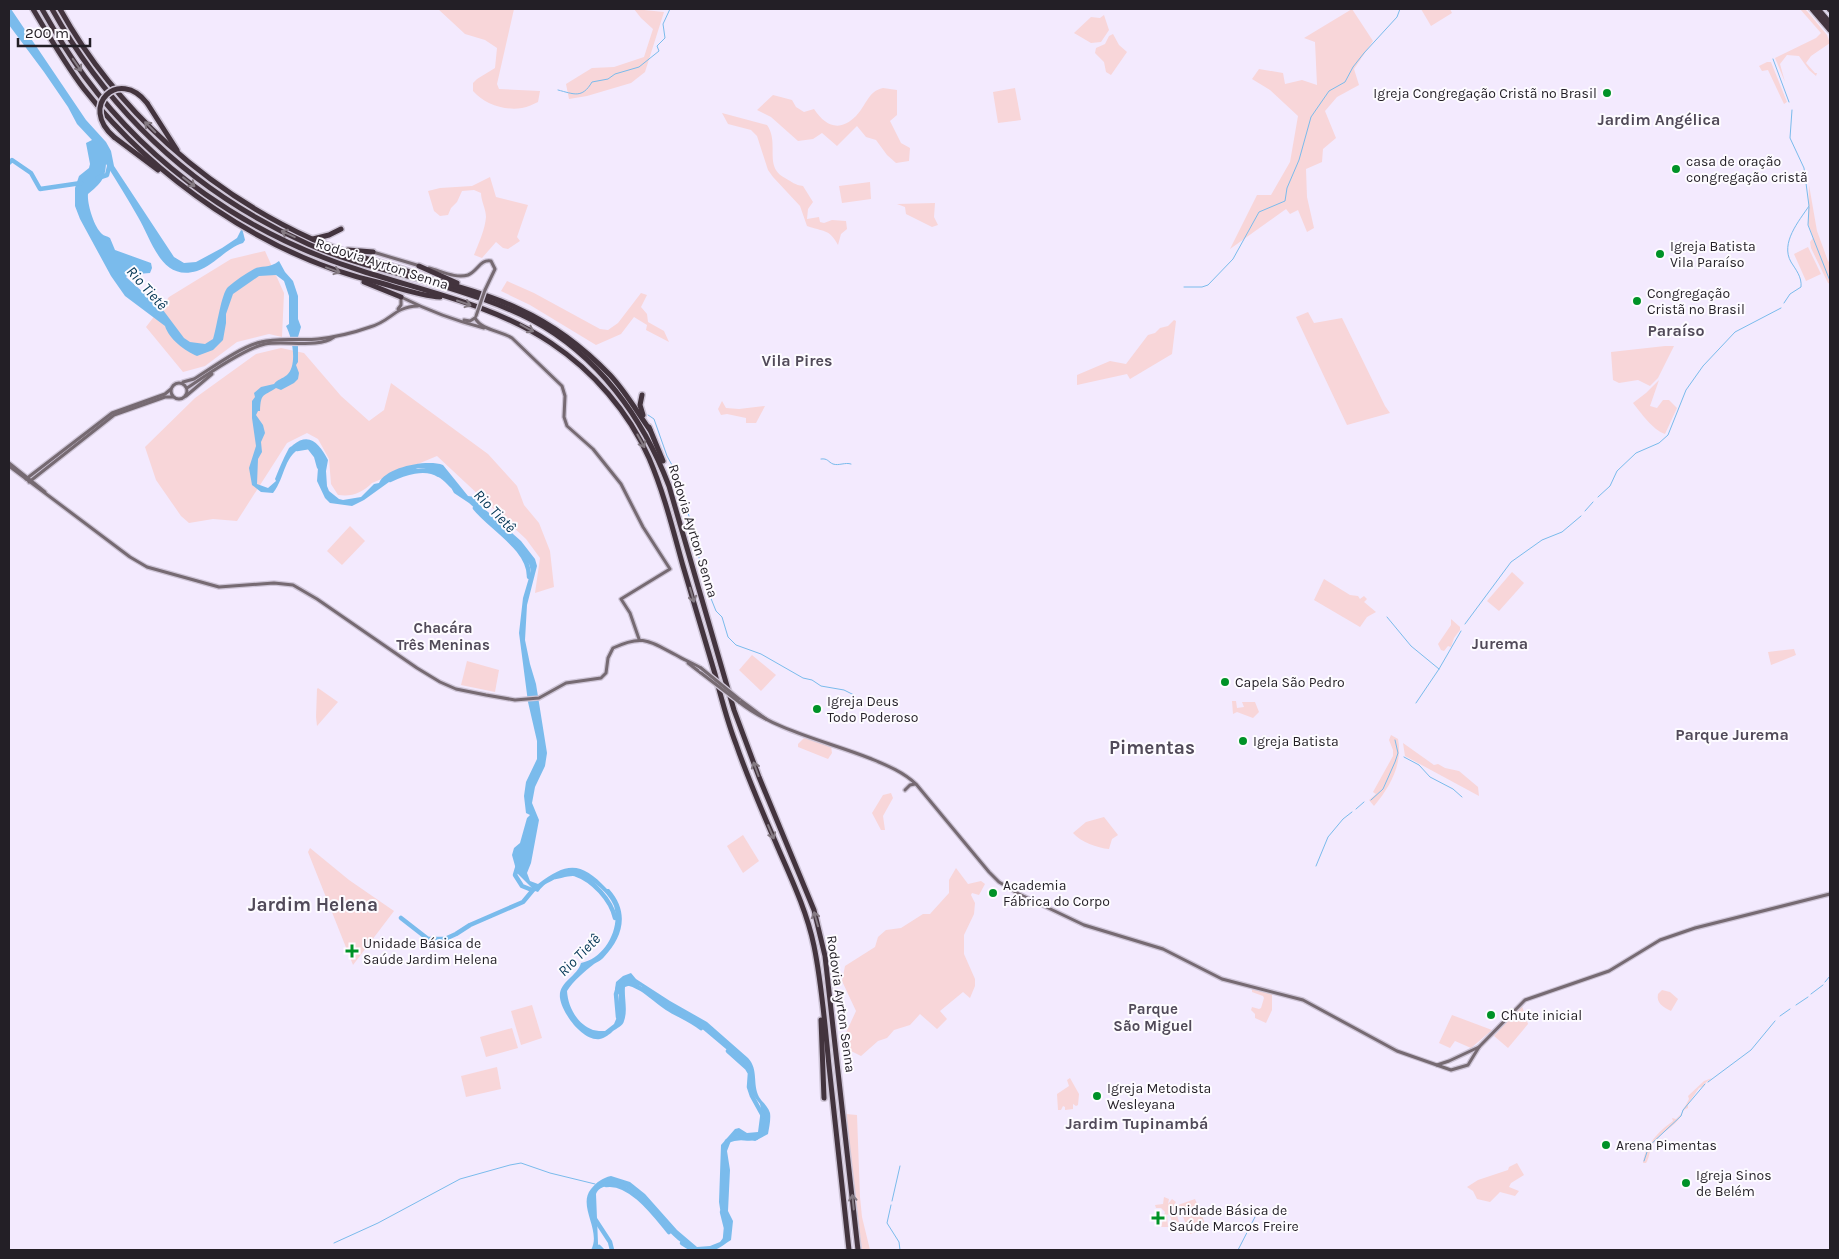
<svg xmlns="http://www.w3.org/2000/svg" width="1839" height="1259" viewBox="0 0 1839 1259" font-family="Karla,sans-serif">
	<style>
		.green { fill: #f8d6d9 }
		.water { fill: #7abbec }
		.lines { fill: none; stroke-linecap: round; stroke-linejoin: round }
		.stream { stroke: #7abbec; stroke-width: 1 }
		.river { stroke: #7abbec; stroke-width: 4.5 }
		.secondary-casing { stroke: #cec5d7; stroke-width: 5.5 }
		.highway-casing { stroke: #cec5d7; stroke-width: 8 }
		.secondary { stroke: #766a72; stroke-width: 3 }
		.highway { stroke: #43343e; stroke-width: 5 }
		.secondary-bridge-casing { stroke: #cec5d7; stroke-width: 5.5; stroke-linecap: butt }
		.highway-bridge-casing { stroke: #cec5d7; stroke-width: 8; stroke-linecap: butt }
		.secondary-bridge { stroke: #766a72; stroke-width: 3 }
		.highway-bridge { stroke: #43343e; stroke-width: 5 }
		.oneway { stroke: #847a82 }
		.poi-dot { fill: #009227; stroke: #fdfbff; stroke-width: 2 }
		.labels { text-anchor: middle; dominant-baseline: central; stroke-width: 4; stroke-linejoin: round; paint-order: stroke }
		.poi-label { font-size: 14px; fill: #231f26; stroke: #fdfbff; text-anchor: start }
		.street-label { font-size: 14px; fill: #231f26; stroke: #fdfbff }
		.water-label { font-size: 15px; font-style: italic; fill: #003453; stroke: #fdfbff }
		.neighbourhood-label { font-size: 15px; font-weight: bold; fill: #514a59; stroke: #fdfbff }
		.quarter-label { font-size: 16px; font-weight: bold; fill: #514a59; stroke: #fdfbff }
		.district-label { font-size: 19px; font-weight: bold; fill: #514a59; stroke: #fdfbff }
	</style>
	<rect width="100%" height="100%" fill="#f3eafe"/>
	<g class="green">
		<path d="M438 9H514L497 84 499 89 540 91 538 102C533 104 528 107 522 108 505 111 484 104 473 91V83L477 79 495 68 497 48 485 40 465 34Z"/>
		<path d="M634 9 664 12 645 72 631 83 587 96 569 99 566 84 592 68 614 67 644 57 653 29 641 18Z"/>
		<path d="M1352 9 1373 41 1354 69 1359 85 1337 97 1325 111 1336 138 1323 149 1322 162 1306 169 1307 197 1314 228 1307 232 1298 210 1290 214 1286 209 1230 249 1257 195H1271L1290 162 1298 116 1270 90 1252 79 1259 69 1283 73 1285 84 1302 80 1317 85 1315 42 1304 38Z"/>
		<path d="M1421 9H1450L1452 13 1431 26Z"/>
		<path d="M1800 9H1804L1807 11 1827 35 1830 43 1811 56 1806 63 1815 73H1817L1816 76 1809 70 1799 56 1787 55 1780 64 1785 82 1775 58 1816 38 1821 33Z"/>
		<path d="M1104 15 1109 30 1101 42 1091 43 1074 33 1091 17 1100 18Z"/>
		<path d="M1113 34 1119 45 1127 52 1111 75 1106 72 1104 62 1095 53 1096 48 1105 44 1109 36Z"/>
		<path d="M1767 62H1771L1787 102 1784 104 1768 70 1762 71 1759 66Z"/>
		<path d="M883 88 897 90V115L890 121 901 143 910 148 909 161 896 163 887 155 876 140 866 137 857 126 837 146 822 133 813 139 798 141 771 117 757 110 773 95 792 100 796 107 804 112 814 109C826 127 840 132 856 116 866 106 868 91 883 88Z"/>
		<path d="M1015 88 1021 120 998 123 993 92Z"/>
		<path d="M722 113 767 125C780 143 763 167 785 178 792 182 795 185 803 186L813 202 808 209 807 219 819 217 820 222 824 223 832 220 846 221 847 229 841 234 838 245C829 228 823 232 807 226L800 206 773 177 768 170 757 136 751 130 728 124Z"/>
		<path d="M490 177 496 197 528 205 517 237 520 241 508 249 503 248 496 242 482 258 474 255C479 242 485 230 486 217 486 209 481 201 481 193L474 190 462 191 457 202 451 208 448 215 440 216 434 211 428 191 440 188 472 186Z"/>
		<path d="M870 182 871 199 842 203 839 186Z"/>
		<path d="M1809 185 1817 231 1828 261 1830 263V284L1828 283 1811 248 1810 242 1813 238 1808 223Z"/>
		<path d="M935 203 934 217 938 225 932 227 906 214 905 207 897 204Z"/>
		<path d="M1808 247 1821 274 1806 281 1794 254Z"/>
		<path d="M265 251 284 293 282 337 269 334 237 342 205 366 183 372 146 327 169 297 231 259Z"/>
		<path d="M507 281 534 293 600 329 608 330 618 323 641 293 647 295 641 307 647 314 648 322 664 331 669 342 646 330 647 325 634 317 621 334 596 345 530 305 501 291Z"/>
		<path d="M1308 312 1314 323 1342 318 1385 406 1390 413 1347 425 1296 317Z"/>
		<path d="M1174 320 1176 321 1172 354 1130 379 1127 374 1077 385V375L1110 361 1126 364 1148 335 1155 333 1160 328 1168 326Z"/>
		<path d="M1665 346H1674L1658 378 1650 386 1638 380 1619 383 1613 380 1611 352Z"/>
		<path d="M281 348 304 353 341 396 369 421 384 410 391 383 488 454 517 486 524 505 539 523 550 551 554 587 535 593 540 558 526 539 437 456 372 483C362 493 352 497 338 495L331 484 329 459 318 439 307 433 287 443 237 521 213 519 189 523 181 516 156 480 145 447 195 398 256 354Z"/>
		<path d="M1659 380 1650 406 1657 408 1663 400H1669L1677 408 1665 434C1653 430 1641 413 1633 403L1646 393Z"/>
		<path d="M722 401 726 408 739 409 765 406 756 423H746V418L727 414 721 415 718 409Z"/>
		<path d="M350 526 365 541 342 565 327 551Z"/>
		<path d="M1512 572 1524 583 1499 611 1487 601Z"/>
		<path d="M1324 579 1350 595 1358 596 1360 599 1364 596 1367 599 1364 602 1376 612 1367 617 1360 627 1314 600Z"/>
		<path d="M1451 619 1460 627V630L1454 638 1451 647 1448 646 1444 651 1441 650 1438 644 1451 625Z"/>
		<path d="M1794 649 1796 655 1771 665 1768 652Z"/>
		<path d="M752 655 776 675 761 691 739 670Z"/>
		<path d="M467 661 499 670 495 692 461 685Z"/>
		<path d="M318 688 338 702 317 726 316 717 317 689Z"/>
		<path d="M1232 701H1236L1237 708 1244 707 1242 702H1255L1259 712 1253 718 1237 712 1233 714Z"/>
		<path d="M1391 735 1398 739C1403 764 1390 787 1374 806L1369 800 1376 794 1373 792 1393 756V750L1389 740Z"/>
		<path d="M804 738 831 746 832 753 828 759 798 747V744Z"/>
		<path d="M1403 743 1434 765 1438 764 1445 768 1459 771 1478 787 1479 796 1405 756Z"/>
		<path d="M891 793 893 798 883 816 885 830H881L872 813 883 795Z"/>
		<path d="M1104 817 1118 835 1112 839 1109 849C1097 848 1081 842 1073 833L1086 822Z"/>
		<path d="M743 835 759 861 743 873 727 846Z"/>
		<path d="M310 848 349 880 394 911 353 965 308 852Z"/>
		<path d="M956 868 968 884 981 881 985 884 979 895 972 893 971 895 975 903 974 914 964 935V954L975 979V986L970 998 963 992 940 1011 947 1019 937 1029 920 1014 910 1025 894 1030 887 1038 878 1041 861 1056 849 1050 845 1035 856 1011 842 981 845 966 875 947 878 937 886 930 901 928 923 914H930L949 893V880Z"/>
		<path d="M1252 989 1272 994V1010L1266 1023 1255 1018V1014L1251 1010 1252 1007 1259 1009 1261 1008 1264 998 1263 996 1252 992Z"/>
		<path d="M1662 990 1670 992 1678 999 1671 1011C1663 1007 1656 1003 1658 994Z"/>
		<path d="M532 1005 542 1038 521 1045 511 1011Z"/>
		<path d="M1522 1006 1528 1024 1508 1048 1494 1036Z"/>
		<path d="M1452 1015 1492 1030 1471 1048 1455 1041 1450 1048 1439 1043Z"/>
		<path d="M512 1028 518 1048 486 1057 480 1037Z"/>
		<path d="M497 1067 501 1089 466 1097 461 1076Z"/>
		<path d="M1070 1078 1079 1094 1078 1105 1076 1106 1073 1104V1109L1065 1110V1107L1063 1106 1061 1110H1058L1057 1094 1069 1086 1067 1080Z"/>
		<path d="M1712 1078 1704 1084V1086L1699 1088 1688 1104V1108C1682 1110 1683 1114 1679 1119 1672 1128 1661 1132 1653 1144 1649 1150 1650 1157 1646 1163H1643C1645 1145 1659 1131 1673 1121L1672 1118 1676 1119 1681 1114 1689 1099 1688 1096 1704 1081Z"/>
		<path d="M846 1114 857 1115 860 1197 862 1217 870 1250H862Z"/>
		<path d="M1517 1163 1524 1175 1511 1183 1509 1187 1519 1191 1515 1196 1500 1192 1490 1202 1477 1199 1473 1191 1467 1187 1478 1180 1508 1170 1509 1167Z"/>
		<path d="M1164 1197 1169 1199 1168 1204 1172 1199 1176 1202 1174 1205 1179 1222 1173 1224 1169 1214 1167 1215 1168 1227H1161L1165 1212 1161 1208H1156L1155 1205 1163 1204Z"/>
		<path d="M1195 1199 1207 1228 1190 1234 1178 1205Z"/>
	</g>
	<path class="water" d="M9 9H11L86 120 106 142 111 151 114 166 174 257 184 263 196 262 222 248 237 238 242 228 245 240 243 243C226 248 215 265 197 271 161 282 152 240 138 217 128 199 117 182 106 164 105 180 100 184 88 194 87 204 94 227 102 234 104 236 107 236 110 238L115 250 151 263 152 268 150 273 137 274 130 273 126 277 163 310 184 338 190 342 205 344 213 339C217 327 221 294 228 287 236 280 245 274 254 269 261 265 269 269 279 261L285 272 293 281 298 296V319L301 327 298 337V362L296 365 299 373 298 379 294 383 281 390 276 388C263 397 261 392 260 411H258L256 415 263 425 265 433 261 442 262 452 258 459 257 484 268 488 276 481 275 479C279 469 283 459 288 450 290 446 290 448 293 445 310 431 320 445 328 460L326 471 327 486 329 491 339 499 343 500 361 497 374 484 379 483C386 467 427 459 443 465L468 496 475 497 480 505 521 541 535 559 537 566 527 605 525 640 530 664 536 684 547 753 545 766 535 787 532 803 539 820 531 863 527 873 530 881 538 884C567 862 581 861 607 889H609C630 912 623 937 604 957 602 960 597 962 594 964 584 972 574 980 567 991 568 1007 577 1024 593 1030 597 1031 601 1031 605 1031L614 1024 617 1017 619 995 615 989 616 982 623 976 631 973 636 979 670 1001 707 1022 748 1058C759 1070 752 1084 759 1097 762 1102 768 1106 770 1113 771 1120 769 1128 768 1134L755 1141 740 1136 732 1138 727 1151 730 1170 728 1211 733 1221 731 1240C726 1243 720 1248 715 1250 712 1251 707 1250 703 1250 663 1250 645 1175 607 1186 602 1187 598 1189 596 1194L598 1243V1250H591C602 1231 577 1206 591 1189 597 1182 602 1178 611 1176L630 1182 645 1194 677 1230 697 1247 710 1246 720 1242 727 1233 728 1228 721 1215 719 1202 721 1145 735 1129 739 1128 747 1133 758 1132 761 1109 760 1104 750 1091 751 1074 745 1065 694 1022 655 999 641 986 634 984 625 987C624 998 628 1010 624 1021 623 1026 617 1028 613 1031 610 1034 605 1038 600 1039 583 1042 562 1013 560 998 558 982 577 977 581 963 604 959 621 929 614 906 608 890 582 870 565 873 561 874 559 877 555 879 546 884 545 883 538 892L535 891 517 873 512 855 514 848 520 843 527 818 530 815 526 813 524 796 526 782 537 759V741L528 702 519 633 523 598 531 571 529 564 524 559 520 551 511 545 510 540 469 503 454 493 448 482 438 473 423 468H418L396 477 364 500 352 506 330 503 325 498 317 481 318 468 317 457 314 451 306 446C283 453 286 477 273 493L261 492 252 485 249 468 256 446 252 418V401L255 397 254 393 261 387 274 384C278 379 282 379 287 375 298 365 292 337 286 326L289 324V296L284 281 276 275 259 276 233 294 226 314V323L223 340 213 350 197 356C185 351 169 339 165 326L125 296 111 276 80 219 75 206V188L79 176 89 168 90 164 86 143 92 140 77 124 68 107 44 72 9 25Z"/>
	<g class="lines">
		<g class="stream">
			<path d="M1773 59 1789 102"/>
			<path d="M558 90C574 94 582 99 592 82L608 79 615 74 639 67 659 51 657 46 665 38 663 24 670 9"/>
			<path d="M1809 207 1808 225 1830 281"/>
			<path d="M1184 287H1202L1208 285 1233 259 1259 212 1285 201 1287 188 1299 160 1311 117 1329 91 1345 82 1353 67 1364 53 1397 17 1400 9"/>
			<path d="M1784 303 1790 294 1801 287C1802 277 1796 270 1791 262 1780 243 1799 221 1809 206L1804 168 1790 138 1792 110"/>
			<path d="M648 415 654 419 667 456 677 474 680 491 685 500 706 586 716 611 722 617 728 637 736 645 761 654 803 678 812 680 821 686 844 690 854 695"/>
			<path d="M821 459C828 458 828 462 833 464 839 466 845 462 851 464"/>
			<path d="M1598 497 1610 486 1617 471 1636 453 1659 443 1668 435 1686 390 1703 366 1735 332 1781 308"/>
			<path d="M1585 511 1593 502"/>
			<path d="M1387 617 1411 646 1439 669"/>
			<path d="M1465 624 1511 562 1542 540 1562 532 1581 516"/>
			<path d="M1416 703 1439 669 1461 631"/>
			<path d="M1404 757 1419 765 1430 777 1453 789 1462 797"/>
			<path d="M1371 800 1383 789 1395 762 1398 753 1395 740"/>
			<path d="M1356 809 1364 802"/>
			<path d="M1316 866 1328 837 1343 819 1352 812"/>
			<path d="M1825 982 1830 976"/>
			<path d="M1811 994 1823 985"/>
			<path d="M1796 1005 1808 997"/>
			<path d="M1780 1016 1790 1009"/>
			<path d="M1708 1082 1751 1050 1775 1021"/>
			<path d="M1644 1161 1649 1146 1681 1116 1683 1110 1705 1084"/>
			<path d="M892 1201 900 1166"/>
			<path d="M891 1205 887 1223 899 1242 900 1250"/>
			<path d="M334 1243 378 1223 460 1179 510 1165 521 1163 550 1173 595 1184"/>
			<path d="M1238 1250 1255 1217"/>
		</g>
		<g class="river">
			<path d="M9 163 12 160 31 173 40 189 81 183"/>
			<path d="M98 178 107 175 110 163"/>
			<path d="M297 449 309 447 316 456 319 467"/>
			<path d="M390 480C404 473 425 466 439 475 444 477 448 482 452 486"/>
			<path d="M475 508C491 528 530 549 529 577"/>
			<path d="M518 865 515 875 522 886 532 890 537 887"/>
			<path d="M555 877C561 876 569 873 575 874 593 880 611 900 615 918"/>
			<path d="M401 918 428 939H445L456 934 470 925 523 902 533 890"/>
			<path d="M627 983C643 986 654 1000 667 1008 678 1015 691 1020 701 1028"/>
			<path d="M618 1017 616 994 618 987"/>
			<path d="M728 1051 747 1068 750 1073 749 1087 752 1096 763 1116"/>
			<path d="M727 1141C741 1135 743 1140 756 1138"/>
			<path d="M606 1185C630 1181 655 1215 669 1232"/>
			<path d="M722 1212 726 1228 725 1239"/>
			<path d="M595 1219 610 1242 612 1250"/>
			<path d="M682 1243 690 1248 699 1250"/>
			<path d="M599 1247 602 1250"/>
		</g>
		<g class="secondary-casing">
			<g id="secondary">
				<path d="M373 252 420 266"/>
				<path d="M429 268C441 271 456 279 468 275 478 271 480 259 491 261L495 269 485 290"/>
				<path d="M398 309 401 305V297C427 310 456 321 484 328"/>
				<path d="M475 318C481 330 501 331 512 338L562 386 565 396 564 417 567 426 593 449 621 484 643 527 670 569 621 599 630 613 639 639"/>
				<path d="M464 320 470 321 475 318"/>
				<path d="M183 382 194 379C212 368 240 347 261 342 279 337 299 341 318 339 336 337 353 333 370 327 392 321 393 307 418 306"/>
				<circle cx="179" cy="391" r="8"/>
				<path d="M187 388C205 376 245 348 265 344 285 340 318 349 334 337"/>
				<path d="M186 396 212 374"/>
				<path d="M9 463 45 492"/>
				<path d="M9 466 130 557 147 567 219 587 274 583 293 585 317 599 417 668 440 682 456 689 486 695 515 700 539 698 566 683 601 678 606 673 608 658 613 648C643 634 649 641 676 655 684 660 693 663 701 668"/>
				<path d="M26 479 112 413 165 394 171 389"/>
				<path d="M29 482 114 415 165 397H173"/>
				<path d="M688 663 701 673"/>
				<path d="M739 699 766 719"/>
				<path d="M739 702C776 731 826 741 869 758 886 765 902 771 916 784L989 872 999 882 1019 894 1084 925 1163 949 1222 979 1303 1000 1397 1051 1451 1070 1468 1065 1479 1047"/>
				<path d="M905 790 910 785 915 784"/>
				<path d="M1437 1065 1449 1061 1479 1047 1525 1000 1609 971 1660 940 1695 928 1830 894"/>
			</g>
		</g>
		<g class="highway-casing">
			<g id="highway">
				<path d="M33 9C49 36 65 64 84 89 154 178 266 256 377 282 396 287 421 296 440 297"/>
				<path d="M42 9C55 32 69 55 85 77 152 168 249 235 356 269 422 291 493 304 551 343 593 371 629 412 649 458 664 493 673 530 683 566 694 602 704 638 715 674 721 697 727 721 736 744 748 779 763 813 778 848 792 880 807 912 814 946 822 985 825 1026 829 1066 836 1127 842 1189 849 1250"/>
				<path d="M52 9C111 115 197 194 308 244 348 262 391 271 433 283 466 293 501 304 532 320 598 355 643 418 669 486L734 710 759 777 814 910 825 956 858 1250"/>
				<path d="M60 9C116 110 207 191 312 239 341 252 372 260 402 269 410 272 418 275 426 278 458 286 490 295 519 309 554 325 584 348 610 375 626 392 637 412 650 430"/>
				<path d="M1812 9 1830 30"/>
				<path d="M1818 9 1830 23"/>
				<path d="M1829 9 1830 10"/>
				<path d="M147 103 177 150"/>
				<path d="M114 137 158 170"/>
				<path d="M313 239 329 235 341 229"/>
				<path d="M348 250 373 252"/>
				<path d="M419 266 457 283"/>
				<path d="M364 282 401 297"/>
				<path d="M642 395 640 405 643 415"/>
				<path d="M649 427 663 461"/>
				<path d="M821 1020 824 1098"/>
			</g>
		</g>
		<use href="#secondary" class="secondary"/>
		<use href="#highway" class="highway"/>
		<g class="secondary-bridge-casing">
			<g id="secondary-bridge">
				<path d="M476 316 485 290"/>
				<path d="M701 668 739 699"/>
				<path d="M701 673 739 702"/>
			</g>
		</g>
		<g class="highway-bridge-casing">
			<path id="highway-bridge" d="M114 137C78 106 119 67 147 103"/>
		</g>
		<use href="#secondary-bridge" class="secondary-bridge"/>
		<use href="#highway-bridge" class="highway-bridge"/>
	</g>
	<defs><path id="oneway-shaft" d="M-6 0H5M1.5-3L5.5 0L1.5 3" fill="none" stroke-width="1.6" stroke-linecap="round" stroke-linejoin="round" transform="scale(1.25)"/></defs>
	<g class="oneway">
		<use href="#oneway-shaft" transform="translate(77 65) rotate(55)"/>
		<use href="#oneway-shaft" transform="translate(150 127) rotate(-135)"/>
		<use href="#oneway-shaft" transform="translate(189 182) rotate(38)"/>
		<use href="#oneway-shaft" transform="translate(288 234) rotate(-155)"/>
		<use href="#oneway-shaft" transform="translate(333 270) rotate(20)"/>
		<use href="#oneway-shaft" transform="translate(464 303) rotate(19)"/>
		<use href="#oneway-shaft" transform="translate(527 328) rotate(29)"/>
		<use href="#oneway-shaft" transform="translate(641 441) rotate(61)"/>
		<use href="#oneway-shaft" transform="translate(692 595) rotate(74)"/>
		<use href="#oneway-shaft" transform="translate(756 769) rotate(-110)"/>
		<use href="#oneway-shaft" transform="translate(771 832) rotate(67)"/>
		<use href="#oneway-shaft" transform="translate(816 919) rotate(-106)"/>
		<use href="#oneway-shaft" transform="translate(853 1202) rotate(-96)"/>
	</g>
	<g class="poi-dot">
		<circle cx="1607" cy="93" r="5"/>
		<circle cx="1676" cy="169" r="5"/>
		<circle cx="1660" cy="254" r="5"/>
		<circle cx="1637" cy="301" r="5"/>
		<circle cx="1225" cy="682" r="5"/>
		<circle cx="817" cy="709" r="5"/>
		<circle cx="1243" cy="741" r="5"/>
		<circle cx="993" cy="893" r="5"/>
		<path d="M349.5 943.5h5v5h5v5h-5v5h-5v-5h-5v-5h5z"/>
		<circle cx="1491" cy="1015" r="5"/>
		<circle cx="1097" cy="1096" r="5"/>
		<circle cx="1606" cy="1145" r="5"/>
		<circle cx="1686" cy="1183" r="5"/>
		<path d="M1155.5 1210.5h5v5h5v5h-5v5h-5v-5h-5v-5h5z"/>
	</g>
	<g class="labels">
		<g class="poi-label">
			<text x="1597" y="93" text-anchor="end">Igreja Congregação Cristã no Brasil</text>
			<text x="1686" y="161">casa de oração<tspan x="1686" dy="16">congregação cristã</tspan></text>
			<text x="1670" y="246">Igreja Batista<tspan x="1670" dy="16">Vila Paraíso</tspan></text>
			<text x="1647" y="293">Congregação<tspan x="1647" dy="16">Cristã no Brasil</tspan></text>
			<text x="1235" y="682">Capela São Pedro</text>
			<text x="827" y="701">Igreja Deus<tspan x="827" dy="16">Todo Poderoso</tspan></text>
			<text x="1253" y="741">Igreja Batista</text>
			<text x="1003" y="885">Academia<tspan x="1003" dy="16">Fábrica do Corpo</tspan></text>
			<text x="363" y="943">Unidade Básica de<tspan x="363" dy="16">Saúde Jardim Helena</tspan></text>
			<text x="1501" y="1015">Chute inicial</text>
			<text x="1107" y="1088">Igreja Metodista<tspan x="1107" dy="16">Wesleyana</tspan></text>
			<text x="1616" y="1145">Arena Pimentas</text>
			<text x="1696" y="1175">Igreja Sinos<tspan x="1696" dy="16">de Belém</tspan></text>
			<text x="1169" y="1210">Unidade Básica de<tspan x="1169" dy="16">Saúde Marcos Freire</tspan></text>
		</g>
		<g class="street-label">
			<text transform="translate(382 264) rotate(18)">Rodovia Ayrton Senna</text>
			<text transform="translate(693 531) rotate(73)">Rodovia Ayrton Senna</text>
			<text transform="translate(841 1004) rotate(82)">Rodovia Ayrton Senna</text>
		</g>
		<g class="water-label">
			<text transform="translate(147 288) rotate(48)">Rio Tietê</text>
			<text transform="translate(495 511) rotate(46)">Rio Tietê</text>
			<text transform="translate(579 955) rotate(-45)">Rio Tietê</text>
		</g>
		<g class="neighbourhood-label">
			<text x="443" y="628">Chacára<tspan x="443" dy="17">Três Meninas</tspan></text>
			<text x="1153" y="1009">Parque<tspan x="1153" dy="17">São Miguel</tspan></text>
		</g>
		<g class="quarter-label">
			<text x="1659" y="119">Jardim Angélica</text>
			<text x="1676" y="330">Paraíso</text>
			<text x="797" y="360">Vila Pires</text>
			<text x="1500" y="643">Jurema</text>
			<text x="1732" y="734">Parque Jurema</text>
			<text x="1137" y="1123">Jardim Tupinambá</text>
		</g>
		<g class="district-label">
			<text x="1152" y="748">Pimentas</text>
			<text x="313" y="905">Jardim Helena</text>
		</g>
	</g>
	<rect width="1839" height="1259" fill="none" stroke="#231f26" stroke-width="20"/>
	<path d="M18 38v8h72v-8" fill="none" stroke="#231f26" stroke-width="2.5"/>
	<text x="25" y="38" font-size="15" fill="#231f26" stroke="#fdfbff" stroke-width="4" paint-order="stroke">200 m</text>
</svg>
